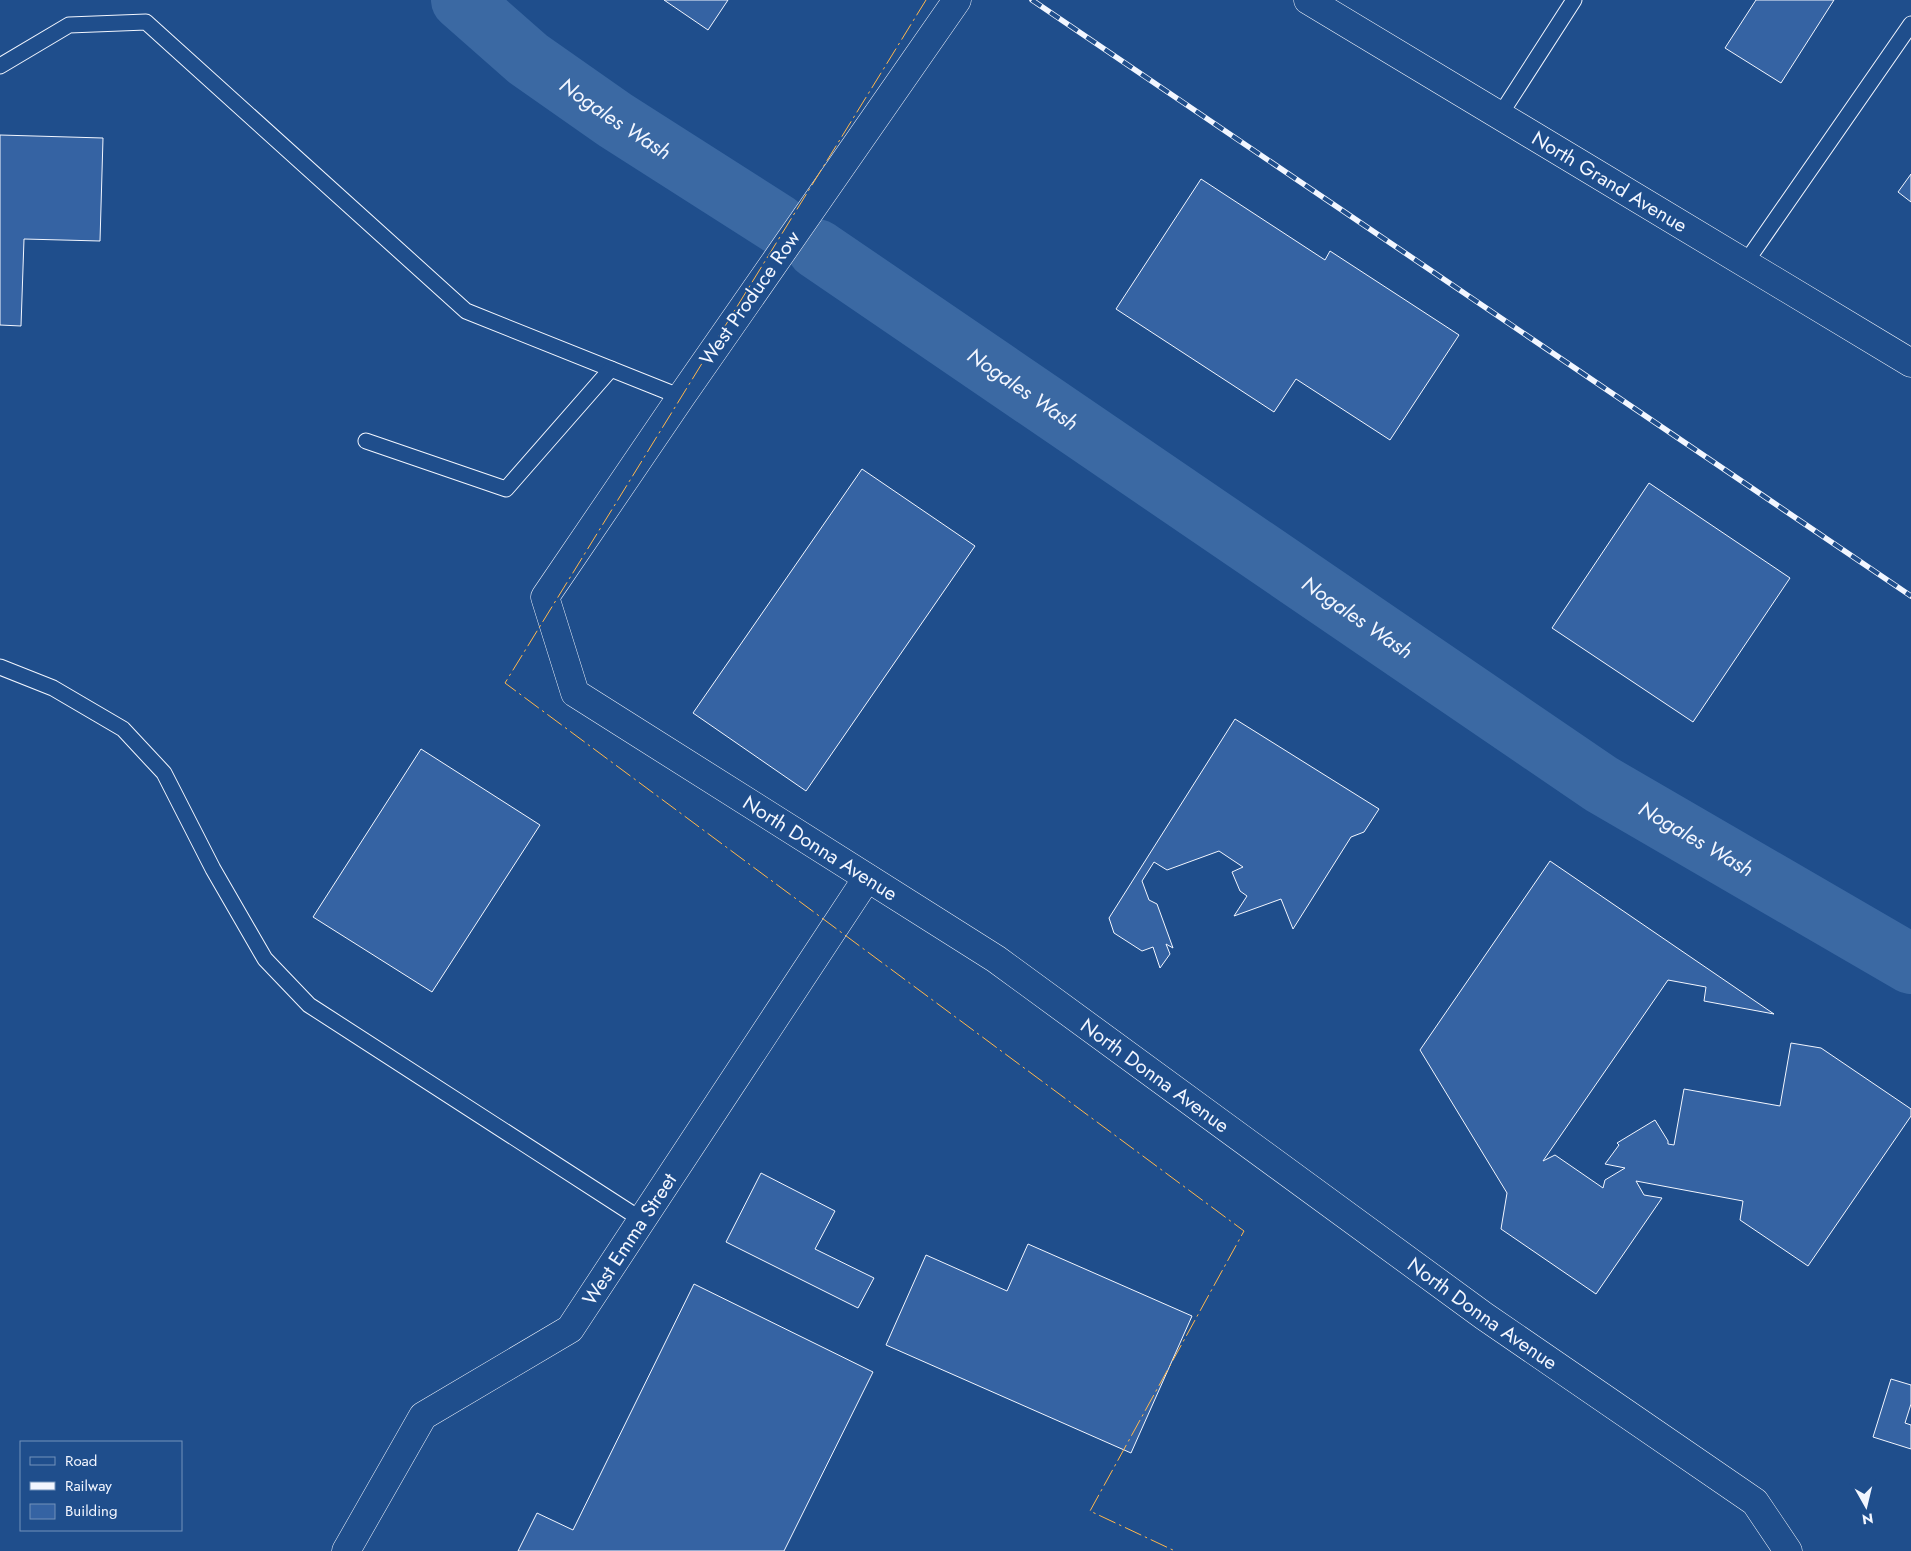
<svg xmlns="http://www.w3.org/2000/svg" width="1911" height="1551" viewBox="0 0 1911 1551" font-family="Jost,sans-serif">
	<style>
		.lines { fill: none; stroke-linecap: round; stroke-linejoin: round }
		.river { stroke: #3b69a3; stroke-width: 60 }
		.building { fill: #3563a3; stroke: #f2f6ff }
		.service-casing { stroke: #f2f6ff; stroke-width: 17 }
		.minor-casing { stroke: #f2f6ff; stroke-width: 29 }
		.primary-casing { stroke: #f2f6ff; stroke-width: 29 }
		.service { stroke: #1f4e8c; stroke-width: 15 }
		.minor { stroke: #1f4e8c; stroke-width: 28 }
		.primary { stroke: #1f4e8c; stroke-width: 28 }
		.rail-casing { stroke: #f2f6ff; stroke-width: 5.5 }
		.rail { stroke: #1f4e8c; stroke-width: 4; stroke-dasharray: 11; stroke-linecap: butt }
		.power { stroke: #ffb74d; stroke-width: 1; stroke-dasharray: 18 4 2.5 4; stroke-linecap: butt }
		.labels { text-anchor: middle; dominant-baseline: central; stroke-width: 4; stroke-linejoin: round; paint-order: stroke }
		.street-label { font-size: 20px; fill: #f2f6ff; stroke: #1f4e8c }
		.water-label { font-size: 21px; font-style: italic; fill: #f2f6ff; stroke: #1f4e8c }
	</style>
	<rect width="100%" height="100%" fill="#1f4e8c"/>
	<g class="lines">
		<g class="river">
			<path id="s1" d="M461 0 528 59 615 120 778 224"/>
			<path id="s2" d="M817 249 1601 784 1911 964"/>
		</g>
	</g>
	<g class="building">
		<path d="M664 0H728L708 30Z"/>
		<path d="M1756 0H1834L1781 83 1725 48Z"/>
		<path d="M0 135 103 138 100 241 24 239 21 326 0 325Z"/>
		<path d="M1911 174V202L1898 192Z"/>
		<path d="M1201 179 1325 260 1330 251 1459 335 1390 440 1296 379 1274 412 1116 309Z"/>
		<path d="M862 469 975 546 806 791 693 713Z"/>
		<path d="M1649 483 1790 578 1693 722 1552 628Z"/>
		<path d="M1235 719 1379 809 1364 832 1351 837 1293 929 1281 899 1234 916 1247 896 1240 891 1232 872 1243 867 1219 851 1167 870 1154 862 1142 881 1149 900 1157 904 1173 948 1166 944 1170 954 1160 968 1153 947 1142 951 1114 933 1109 918Z"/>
		<path d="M421 749 540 825 432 992 313 917Z"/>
		<path d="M1550 861 1774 1014 1704 1001 1706 987 1668 980 1543 1161 1555 1155 1603 1188 1605 1180 1625 1168 1605 1164 1619 1145 1617 1143 1655 1120 1668 1141V1144L1674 1145 1684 1089 1780 1106 1791 1043 1821 1048 1911 1109V1116L1808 1266 1740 1220 1743 1201 1636 1181 1644 1195 1662 1198 1596 1294 1501 1229 1507 1193 1420 1050Z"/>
		<path d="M761 1173 835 1211 815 1249 874 1278 858 1308 726 1242Z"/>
		<path d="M1028 1244 1192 1316 1131 1453 886 1345 926 1255 1007 1291Z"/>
		<path d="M694 1284 873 1372 784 1551H518L537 1513 573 1530Z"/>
		<path d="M1891 1379 1911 1385V1404L1905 1423 1911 1425V1449L1873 1437Z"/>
	</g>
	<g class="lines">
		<g class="service-casing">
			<g id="service">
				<path d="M0 66 69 25 146 22 466 311 681 397"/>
				<path d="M1500 115 1574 0"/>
				<path d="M1746 262 1911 24"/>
				<path d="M366 441 506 489 611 369"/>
				<path d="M0 667 53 688 123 729 164 773 213 869 265 959 309 1005 642 1220"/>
			</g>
		</g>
		<g class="minor-casing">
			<g id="minor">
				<path id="s3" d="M957 0 681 397 545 597 575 693 996 959 1484 1316 1755 1502 1788 1551"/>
				<path id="s4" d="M346 1551 423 1416 570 1329 867 878"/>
			</g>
		</g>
		<g class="primary-casing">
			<g id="primary">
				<path id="s5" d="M1308 0 1911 363"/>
			</g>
		</g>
		<use href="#service" class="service"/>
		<use href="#minor" class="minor"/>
		<use href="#primary" class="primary"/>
		<g class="rail-casing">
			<path id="rail" d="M1032 0 1911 596"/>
		</g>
		<use href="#rail" class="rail"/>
		<path class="power" d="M926 0 505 683 1244 1231 1090 1511 1175 1551"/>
	</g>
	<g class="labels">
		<g class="street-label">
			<text stroke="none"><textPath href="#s5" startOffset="352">North Grand Avenue</textPath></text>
			<text transform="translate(750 298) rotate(-55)">West Produce Row</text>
			<text stroke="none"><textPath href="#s3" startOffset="1116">North Donna Avenue</textPath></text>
			<text stroke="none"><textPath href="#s3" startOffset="1521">North Donna Avenue</textPath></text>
			<text stroke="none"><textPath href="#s4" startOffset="434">West Emma Street</textPath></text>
			<text stroke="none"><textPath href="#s3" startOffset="1926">North Donna Avenue</textPath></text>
		</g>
		<g class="water-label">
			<text stroke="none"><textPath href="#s1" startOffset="195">Nogales Wash</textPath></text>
			<text stroke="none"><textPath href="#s2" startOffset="249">Nogales Wash</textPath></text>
			<text stroke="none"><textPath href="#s2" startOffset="654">Nogales Wash</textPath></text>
			<text stroke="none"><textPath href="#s2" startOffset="1059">Nogales Wash</textPath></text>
		</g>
	</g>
	<rect x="20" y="1441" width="162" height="90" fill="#1f4e8c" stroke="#7391ba"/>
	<rect x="30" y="1457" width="25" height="8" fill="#1f4e8c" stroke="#7391ba"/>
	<text x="65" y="1466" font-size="15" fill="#f2f6ff">Road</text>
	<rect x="30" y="1482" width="25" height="8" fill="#f2f6ff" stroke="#7391ba"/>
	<text x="65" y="1491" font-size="15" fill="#f2f6ff">Railway</text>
	<rect x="30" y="1504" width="25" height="15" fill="#3563a3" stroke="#7391ba"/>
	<text x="65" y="1516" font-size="15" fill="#f2f6ff">Building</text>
	<g transform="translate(1866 1506) rotate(172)" stroke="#1f4e8c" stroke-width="4" paint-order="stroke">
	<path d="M0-4L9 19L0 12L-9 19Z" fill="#f2f6ff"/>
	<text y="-8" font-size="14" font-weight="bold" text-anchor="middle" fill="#f2f6ff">N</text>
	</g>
</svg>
